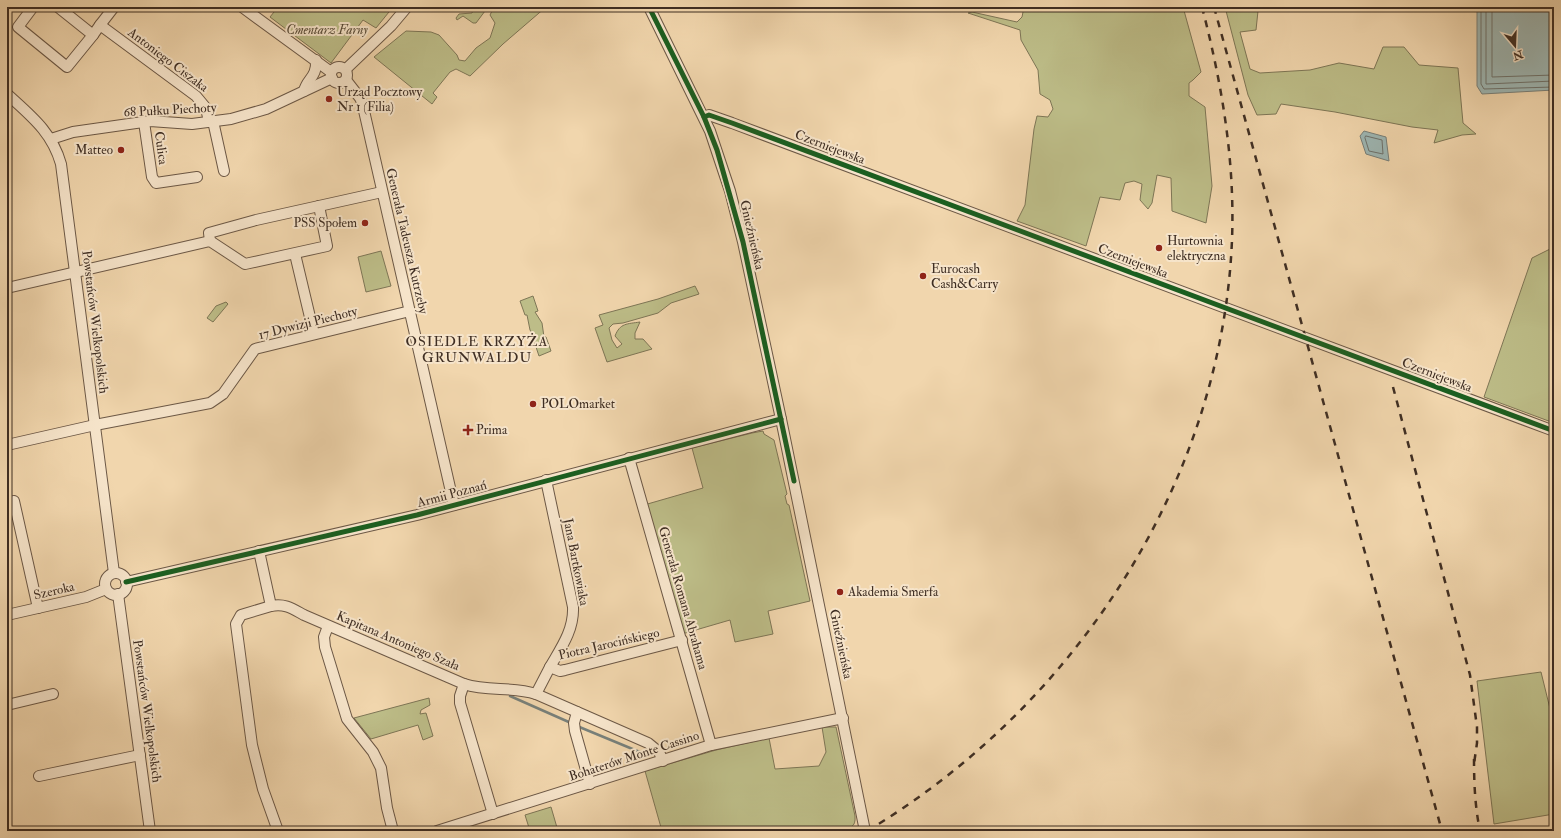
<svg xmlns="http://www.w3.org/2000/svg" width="1561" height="838" viewBox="0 0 1561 838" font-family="'IM FELL Double Pica',serif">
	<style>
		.green { fill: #bdbd88; stroke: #7e7656 }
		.water { fill: #9eb7b4; stroke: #78807a }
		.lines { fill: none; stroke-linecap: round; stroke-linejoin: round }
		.shore { stroke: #6e726c; stroke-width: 1 }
		.stream { stroke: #78807a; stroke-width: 2.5 }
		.minor-casing { stroke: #6c5846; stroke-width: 12 }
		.minor { stroke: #f6e4ca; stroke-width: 10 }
		.rail { stroke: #3f2e23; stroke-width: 2.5; stroke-dasharray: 7 7; stroke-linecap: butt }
		.cycleway-casing { stroke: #f6e4ca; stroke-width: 8 }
		.cycleway { stroke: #1b5e20; stroke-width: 5 }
		.poi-dot { fill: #8f2418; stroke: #f6e4ca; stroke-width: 1.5 }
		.labels { text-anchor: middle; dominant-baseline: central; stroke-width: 4; stroke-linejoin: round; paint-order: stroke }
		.park-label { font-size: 13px; font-style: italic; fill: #584b37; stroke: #f6e4ca }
		.street-label { font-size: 13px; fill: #3f2e23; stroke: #f6e4ca }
		.poi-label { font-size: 13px; fill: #3f2e23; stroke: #f6e4ca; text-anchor: start }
		.neighbourhood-label { font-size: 14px; letter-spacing: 1px; fill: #3f2e23; stroke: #f6e4ca }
	</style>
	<rect width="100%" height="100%" fill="#f1d6ad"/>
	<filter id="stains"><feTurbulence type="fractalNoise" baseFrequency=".005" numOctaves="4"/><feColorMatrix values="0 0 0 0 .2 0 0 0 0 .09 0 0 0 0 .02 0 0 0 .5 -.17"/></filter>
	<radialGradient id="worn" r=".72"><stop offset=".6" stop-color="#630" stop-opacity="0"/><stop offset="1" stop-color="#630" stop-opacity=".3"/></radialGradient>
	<g class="green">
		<path d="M278 7H393L376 28 363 20 331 63 270 17Z"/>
		<path d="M474 7H488L476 23H473L463 16 457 20 456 18 459 14 472 13Z"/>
		<path d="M494 7H546L503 44 470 76 456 69 450 72 433 93 437 97 432 104 374 57 406 31 431 32 439 35 457 55 459 60 465 61 476 48 490 38 495 23 490 15Z"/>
		<path d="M1024 7H1183L1201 72 1193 80 1189 83V96L1205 107 1212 186 1206 223 1172 211 1171 178 1157 175 1152 203 1148 209 1140 200 1142 184 1134 181 1125 183 1120 200 1100 197 1086 246 1017 221 1025 205 1034 129 1037 116 1048 117 1053 109 1050 100 1040 94 1038 70 1021 40 1020 30 968 13 972 12 1017 22 1022 17Z"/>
		<path d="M1225 7H1256L1258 11 1256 30 1240 32 1250 69 1260 73 1310 70 1339 63 1374 69 1383 47H1404L1419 65 1458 68 1463 123 1476 134 1462 135 1434 143 1438 130 1412 127 1335 112 1281 104 1276 114 1257 115 1248 95Z"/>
		<path d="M1554 247V423L1484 397 1532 258Z"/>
		<path d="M381 251 391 286 366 292 358 257Z"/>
		<path d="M695 286 699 294 671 303 658 313 623 323 613 324 609 328 612 340 617 348 622 344 615 336C620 323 627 324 640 322L635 333V339H643L652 349 607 362 595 328 603 325 599 315 658 299Z"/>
		<path d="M533 296 538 311 535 312 542 323 544 337H546L551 351 539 356 534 341 536 340 530 330 527 315H525L520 301Z"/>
		<path d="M226 302 228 304 213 322 207 318 216 306Z"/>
		<path d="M763 431 764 434 774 440 787 494 785 496 787 504 789 505 810 601 768 611 773 634 735 642 730 620 682 634 644 505 703 488 692 448 752 433Z"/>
		<path d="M1541 672 1554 725V814L1494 824 1477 681Z"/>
		<path d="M429 698 430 705 421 710 420 714 426 713 433 736 423 740 418 725 371 739 354 718Z"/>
		<path d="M822 727H836L855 816C856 828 850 827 841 831H662L645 771 716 750 769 738 775 769 819 766 826 752Z"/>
		<path d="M551 807 558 831H530L525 815Z"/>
	</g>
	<g class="water">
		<path d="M1477 7H1554V90L1482 94 1477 86Z"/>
		<path d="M1364 131 1386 137 1389 161 1366 154 1360 136Z"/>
	</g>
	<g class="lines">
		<g class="shore">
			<path d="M1481 7V84L1484 89 1554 87"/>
			<path d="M1486 7V84L1554 81"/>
			<path d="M1492 7V77L1554 75"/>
			<path d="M1366 136 1382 140 1383 154 1369 151 1365 138Z"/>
		</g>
		<g class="stream">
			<path d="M510 696 571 723"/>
			<path d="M577 726 647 755"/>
		</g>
		<g class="minor-casing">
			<g id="minor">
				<path d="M33 7 18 27 67 67 93 35"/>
				<path d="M58 7 93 35 100 25 196 96 206 108 209 122"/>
				<path d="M242 7 331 72"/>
				<path d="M649 7 710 131 730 191 743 242 781 419 865 831"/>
				<path d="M100 25 114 7"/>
				<circle cx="339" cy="75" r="8"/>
				<path d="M346 69 391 26 407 7"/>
				<path d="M346 80 360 98 362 102 454 505"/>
				<path d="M304 91C307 78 317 78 316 60"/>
				<path d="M7 94C31 116 52 132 61 164L114 573"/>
				<path d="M704 117 709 115 732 123 1554 431"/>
				<path d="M213 121 224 171"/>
				<path d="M144 122 152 177 156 183 197 177"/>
				<path d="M51 139 73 132 150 121 192 124 231 119 266 109 332 78"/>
				<path d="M210 241 209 233 256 220 382 192"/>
				<path d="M295 254 314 334"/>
				<path d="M7 288 210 241 245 264 327 246 319 206"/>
				<path d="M7 445 95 425 210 403 223 394 255 349 410 311"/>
				<path d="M629 458 711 745"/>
				<path d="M546 480 573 607C574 630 561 648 550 667"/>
				<path d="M14 501 38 608"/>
				<path d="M259 551 271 606C285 603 293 609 304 615L464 684 460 696V703L493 814"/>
				<circle cx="116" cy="584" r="11"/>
				<path d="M126 582 417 515 781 419"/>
				<path d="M118 594 150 831"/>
				<path d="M271 606 241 615 236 624 252 745 263 789 278 831"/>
				<path d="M7 615 86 597 106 589"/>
				<path d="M328 626 324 637 325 647 347 719 373 752 381 768 387 808 393 831"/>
				<path d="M464 684C488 692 512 686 536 694L550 667 560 671 565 670 682 640"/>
				<path d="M536 694 648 743 659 752 663 761"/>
				<path d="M7 705 53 694"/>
				<path d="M577 712 574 723 575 731 590 784"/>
				<path d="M39 776 140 755"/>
				<path d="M437 831 711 745 843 718"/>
			</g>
		</g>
		<use href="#minor" class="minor"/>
		<g class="rail">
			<path d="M1214 7 1442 831"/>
			<path d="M1393 387 1470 675 1477 727V743L1474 764"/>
			<path d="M1474 759C1474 783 1475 807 1480 831"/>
			<path d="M867 831C1073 708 1222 484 1232 240 1235 161 1222 84 1202 7"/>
		</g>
		<g class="cycleway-casing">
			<g id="cycleway">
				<path d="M649 7 704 117 717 150 743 242 794 481"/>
				<path d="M704 117 709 115 732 123 1554 431"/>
				<path d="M126 582 417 515 781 419"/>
			</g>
		</g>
		<use href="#cycleway" class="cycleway"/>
	</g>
	<g class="poi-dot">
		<circle cx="329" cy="99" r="4"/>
		<circle cx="121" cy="150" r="4"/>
		<circle cx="365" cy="223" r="4"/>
		<circle cx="1159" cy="248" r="4"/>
		<circle cx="923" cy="276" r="4"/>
		<circle cx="533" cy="404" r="4"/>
		<path d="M466 424h4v4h4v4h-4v4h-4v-4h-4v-4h4z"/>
		<circle cx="840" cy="592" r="4"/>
	</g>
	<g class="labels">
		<g class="park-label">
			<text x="327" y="30">Cmentarz Farny</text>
		</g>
		<g class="street-label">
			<text transform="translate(168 60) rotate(37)">Antoniego Ciszaka</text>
			<text transform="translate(170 110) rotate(-3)">68 Pułku Piechoty</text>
			<text transform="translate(830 147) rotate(21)">Czerniejewska</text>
			<text transform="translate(161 148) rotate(82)">Culica</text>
			<text transform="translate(752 235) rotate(77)">Gnieźnieńska</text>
			<text transform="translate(407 241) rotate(77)">Generała Tadeusza Kutrzeby</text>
			<text transform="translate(1133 261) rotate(21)">Czerniejewska</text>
			<text transform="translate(95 322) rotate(83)">Powstańców Wielkopolskich</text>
			<text transform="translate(308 323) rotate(-14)">17 Dywizji Piechoty</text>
			<text transform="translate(1437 375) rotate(21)">Czerniejewska</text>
			<text transform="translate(452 494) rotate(-15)">Armii Poznań</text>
			<text transform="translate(576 562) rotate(79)">Jana Bartkowiaka</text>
			<text transform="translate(54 591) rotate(-13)">Szeroka</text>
			<text transform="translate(683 598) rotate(74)">Generała Romana Abrahama</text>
			<text transform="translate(398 641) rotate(23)">Kapitana Antoniego Szała</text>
			<text transform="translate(609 644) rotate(-13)">Piotra Jarocińskiego</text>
			<text transform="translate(841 644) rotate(78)">Gnieźnieńska</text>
			<text transform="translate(147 711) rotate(82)">Powstańców Wielkopolskich</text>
			<text transform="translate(634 756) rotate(-18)">Bohaterów Monte Cassino</text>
		</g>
		<g class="poi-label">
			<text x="337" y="92">Urząd Pocztowy<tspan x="337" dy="15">Nr 1 (Filia)</tspan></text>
			<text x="113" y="150" text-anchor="end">Matteo</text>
			<text x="357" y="223" text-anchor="end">PSS Społem</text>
			<text x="1167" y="241">Hurtownia<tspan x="1167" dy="15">elektryczna</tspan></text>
			<text x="931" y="269">Eurocash<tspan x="931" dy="15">Cash&amp;Carry</tspan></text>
			<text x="541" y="404">POLOmarket</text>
			<text x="476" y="430">Prima</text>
			<text x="848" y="592">Akademia Smerfa</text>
		</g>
		<g class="neighbourhood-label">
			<text x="477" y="341">OSIEDLE KRZYŻA<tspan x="477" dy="16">GRUNWALDU</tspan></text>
		</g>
	</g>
	<rect width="1561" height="838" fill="none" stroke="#f1d6ad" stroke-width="24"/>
	<rect x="8" y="8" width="1545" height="822" fill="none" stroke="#3f2e23" stroke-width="2"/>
	<rect x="12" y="12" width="1537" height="814" fill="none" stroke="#3f2e23"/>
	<g transform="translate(1515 46) rotate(161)" stroke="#f6e4ca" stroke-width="3" paint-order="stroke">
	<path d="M0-3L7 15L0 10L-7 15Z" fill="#3f2e23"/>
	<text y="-6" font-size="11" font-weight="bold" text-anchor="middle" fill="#3f2e23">N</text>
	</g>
	<rect width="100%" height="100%" filter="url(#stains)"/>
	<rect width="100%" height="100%" fill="url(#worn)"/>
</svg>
